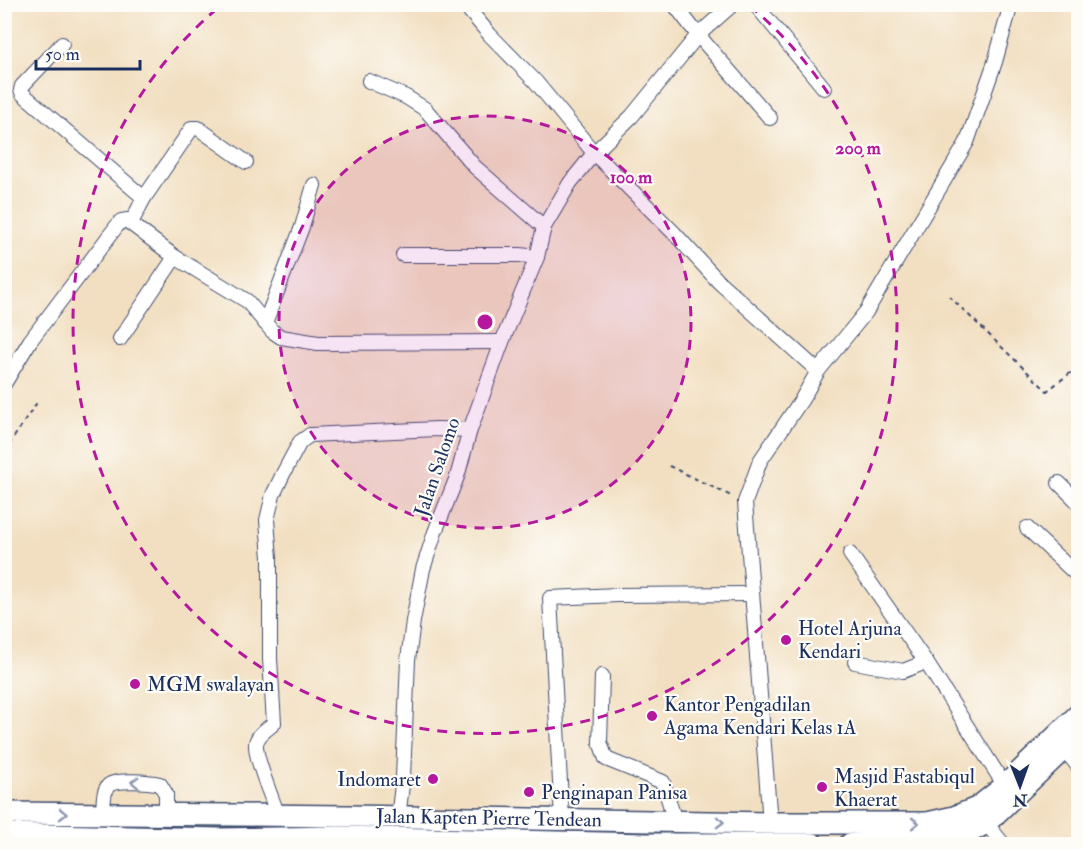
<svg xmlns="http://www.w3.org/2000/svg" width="1083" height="849" viewBox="0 0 1083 849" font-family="'IM FELL Double Pica',serif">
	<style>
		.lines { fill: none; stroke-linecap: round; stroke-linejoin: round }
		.minor-casing { stroke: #3b496d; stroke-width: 16 }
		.highway-casing { stroke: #3b496d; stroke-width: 24 }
		.path { stroke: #3b496d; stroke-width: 2; stroke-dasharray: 4.5 4.5; stroke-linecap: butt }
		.minor { stroke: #fff; stroke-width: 14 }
		.highway { stroke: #fff; stroke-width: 21 }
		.oneway { stroke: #8d97ae }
		.ring { fill: none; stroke: #b5179e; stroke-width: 3; stroke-dasharray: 10 8 }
		.poi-dot { fill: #b5179e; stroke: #fdfcf7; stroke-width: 2 }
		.labels { text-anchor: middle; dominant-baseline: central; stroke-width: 4.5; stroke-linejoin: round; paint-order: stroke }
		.street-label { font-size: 20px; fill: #1b2f5e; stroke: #fdfcf7 }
		.poi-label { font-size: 20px; fill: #1b2f5e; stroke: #fdfcf7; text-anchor: start }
		.centre { fill: #b5179e; stroke: #fdfcf7; stroke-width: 3 }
		.ring-label { font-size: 18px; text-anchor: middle; font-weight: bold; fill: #b5179e; stroke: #fdfcf7; stroke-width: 4.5; stroke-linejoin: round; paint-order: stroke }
	</style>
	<rect width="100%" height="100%" fill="#fdfcf7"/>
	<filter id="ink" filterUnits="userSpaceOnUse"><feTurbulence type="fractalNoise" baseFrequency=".0167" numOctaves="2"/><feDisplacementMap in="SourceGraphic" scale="12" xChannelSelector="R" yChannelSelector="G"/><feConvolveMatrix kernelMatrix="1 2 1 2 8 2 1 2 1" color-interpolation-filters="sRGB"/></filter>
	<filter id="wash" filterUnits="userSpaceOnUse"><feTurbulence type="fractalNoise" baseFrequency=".008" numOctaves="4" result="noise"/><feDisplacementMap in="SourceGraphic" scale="24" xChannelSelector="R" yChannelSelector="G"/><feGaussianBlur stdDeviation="1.35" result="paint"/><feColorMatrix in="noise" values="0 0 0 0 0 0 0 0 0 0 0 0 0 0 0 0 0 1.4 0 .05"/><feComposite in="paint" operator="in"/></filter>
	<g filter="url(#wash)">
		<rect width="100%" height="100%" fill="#f2dfc1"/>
	</g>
	<g filter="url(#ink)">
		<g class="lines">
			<g class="minor-casing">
				<g id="minor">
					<path d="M464 4 490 35 536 82 594 153 674 233 719 282 818 371 802 399 760 461 745 502 770 823"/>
					<path d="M674 4 698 35 770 118"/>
					<path d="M755 4 824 88"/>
					<path d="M62 44 22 86 21 90 23 94 144 198"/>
					<path d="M369 81 406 97 425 109 475 167 544 227"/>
					<path d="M131 223 144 198 192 128H198L246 162"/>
					<path d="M403 255H520L537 257"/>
					<path d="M265 323 302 227 314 185"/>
					<path d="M120 339 175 257"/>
					<path d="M818 371 866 312 967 142 995 62 1011 4"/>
					<path d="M4 384 30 341 116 227 121 221 126 220 175 257 247 301 272 331 281 337 318 343 502 342"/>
					<path d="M1059 483 1078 502"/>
					<path d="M1027 528 1078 576"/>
					<path d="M850 554 926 662 1005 786"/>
					<path d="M855 662 903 671 926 662"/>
					<path d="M602 676 600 742 606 759 663 782 675 821"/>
					<path d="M1064 749 1078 766"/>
					<path d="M103 815C104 807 102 793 108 786 114 778 151 782 160 784L166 794V815"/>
					<path d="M278 816C273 800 255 759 256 744 257 734 268 729 274 723L270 659V558L267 520 273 495 284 472 300 442 310 435 437 429 470 430"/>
					<path d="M398 818 403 777 408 660 413 621 423 569 435 532 457 477 470 430 502 342 537 257 544 227 570 183 594 153 632 116 698 35 733 4"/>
					<path d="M562 819 550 598 618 595 752 594"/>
					<path d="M986 823 1003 844"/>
				</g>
			</g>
			<g class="highway-casing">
				<g id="highway">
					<path d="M4 813 348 816 770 823H927L954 817 977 808 1005 786 1078 715"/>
					<path d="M4 834 219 839 337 837 647 844H813"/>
					<path d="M850 844 946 840 972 831 986 823 1078 735"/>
				</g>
			</g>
			<g class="path">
				<path d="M949 296 1047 391 1078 367"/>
				<path d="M4 452 38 401"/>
				<path d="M669 466 731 496"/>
			</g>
			<use href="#minor" class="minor"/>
			<use href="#highway" class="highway"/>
		</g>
		<defs><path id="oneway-chevron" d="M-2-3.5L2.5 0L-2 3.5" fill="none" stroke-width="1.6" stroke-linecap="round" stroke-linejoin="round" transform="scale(1.5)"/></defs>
		<g class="oneway">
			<use href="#oneway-chevron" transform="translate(135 782) rotate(-178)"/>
			<use href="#oneway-chevron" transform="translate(63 814) rotate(1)"/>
			<use href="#oneway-chevron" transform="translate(720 822) rotate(1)"/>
			<use href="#oneway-chevron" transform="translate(915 823)"/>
		</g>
	</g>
	<circle cx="485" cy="322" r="206" fill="#b5179e" fill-opacity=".12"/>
	<g class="ring">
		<circle cx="485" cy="322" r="206"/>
		<path d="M750 6A412 412 0 1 1 220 6"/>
	</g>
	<g class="poi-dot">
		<circle cx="786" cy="640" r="6"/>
		<circle cx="135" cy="684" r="6"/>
		<circle cx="652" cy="716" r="6"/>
		<circle cx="433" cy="779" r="6"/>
		<circle cx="822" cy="787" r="6"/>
		<circle cx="529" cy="792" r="6"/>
	</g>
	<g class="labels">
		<g class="street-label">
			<text transform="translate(437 467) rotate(-71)">Jalan Salomo</text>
			<text transform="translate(489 818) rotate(1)">Jalan Kapten Pierre Tendean</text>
		</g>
		<g class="poi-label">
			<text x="798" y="628">Hotel Arjuna<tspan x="798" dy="23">Kendari</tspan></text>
			<text x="147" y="684">MGM swalayan</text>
			<text x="664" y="704">Kantor Pengadilan<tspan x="664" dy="23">Agama Kendari Kelas 1A</tspan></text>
			<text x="834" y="776">Masjid Fastabiqul<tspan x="834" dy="23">Khaerat</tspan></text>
			<text x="421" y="779" text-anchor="end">Indomaret</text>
			<text x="541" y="792">Penginapan Panisa</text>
		</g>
	</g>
	<circle cx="485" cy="322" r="9" class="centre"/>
	<g class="ring-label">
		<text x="858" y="154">200 m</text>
		<text x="631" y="183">100 m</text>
	</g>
	<rect width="1083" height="849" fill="none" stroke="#fdfcf7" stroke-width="24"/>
	<g transform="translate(1020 786) rotate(179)" stroke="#fdfcf7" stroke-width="4.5" paint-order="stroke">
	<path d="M0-4.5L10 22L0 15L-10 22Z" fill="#1b2f5e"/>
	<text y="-9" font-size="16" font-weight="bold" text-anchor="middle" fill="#1b2f5e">N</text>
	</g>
	<path d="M36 60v9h104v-9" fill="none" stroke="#1b2f5e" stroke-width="3"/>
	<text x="45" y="60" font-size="18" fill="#1b2f5e" stroke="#fdfcf7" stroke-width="4.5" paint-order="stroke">50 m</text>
</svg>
